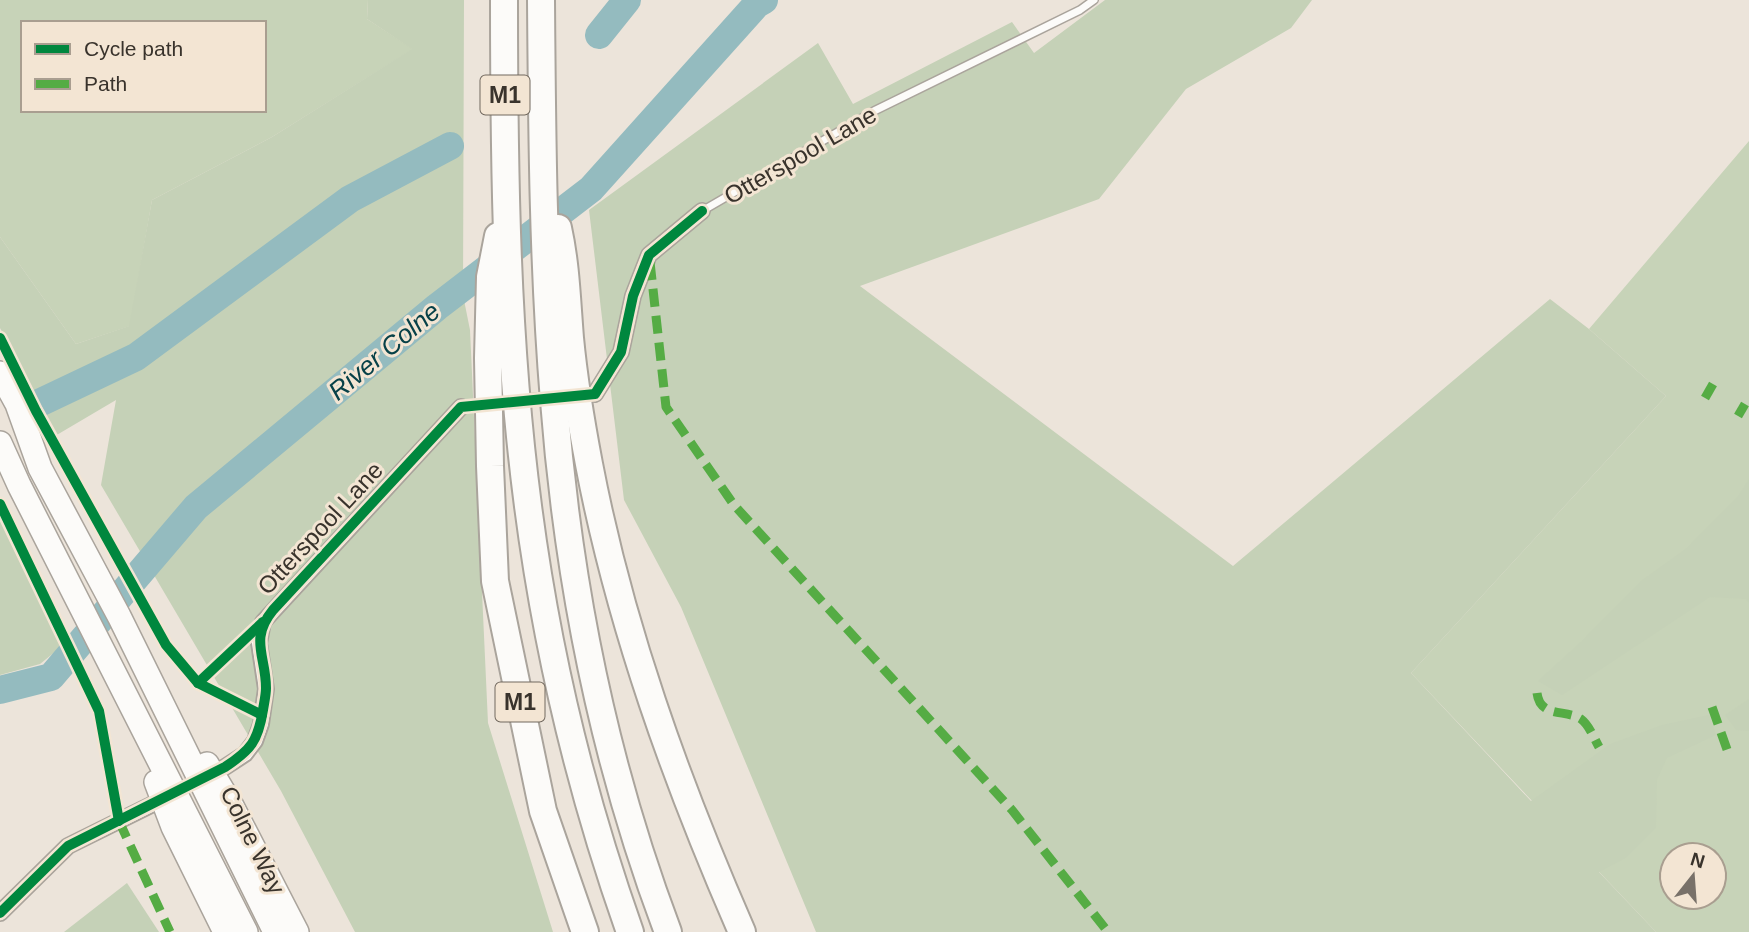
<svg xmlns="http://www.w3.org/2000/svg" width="1749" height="932" viewBox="0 0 1749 932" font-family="Helvetica,sans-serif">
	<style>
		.green { fill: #c7d3b8; fill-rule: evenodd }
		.forest { fill: #c5d1b7 }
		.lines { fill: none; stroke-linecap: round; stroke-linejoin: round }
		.river { stroke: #94bbbf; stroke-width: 28 }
		.minor-tunnel { stroke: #c8c1b7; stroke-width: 14; stroke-dasharray: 14 7; stroke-linecap: butt }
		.service-casing { stroke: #aaa49c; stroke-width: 10 }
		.minor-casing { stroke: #aaa49c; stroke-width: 18 }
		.trunk-casing { stroke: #aaa49c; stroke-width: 26 }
		.motorway-casing { stroke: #aaa49c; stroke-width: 30 }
		.service { stroke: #fcfbf9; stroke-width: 7 }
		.minor { stroke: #fcfbf9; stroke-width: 14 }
		.trunk { stroke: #fcfbf9; stroke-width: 23 }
		.motorway { stroke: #fcfbf9; stroke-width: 26 }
		.quiet { stroke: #55ac44; stroke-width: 9; stroke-dasharray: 18 9; stroke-linecap: butt }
		.cycleway-casing { stroke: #f3e5d3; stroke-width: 15 }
		.cycleway { stroke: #00873e; stroke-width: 10 }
		.labels { text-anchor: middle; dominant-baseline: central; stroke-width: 6; stroke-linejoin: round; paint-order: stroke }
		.shield { fill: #f3e5d3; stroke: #71685e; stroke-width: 2 }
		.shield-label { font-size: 23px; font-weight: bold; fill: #39332c }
		.street-label { font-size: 24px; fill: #39332c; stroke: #f3e5d3 }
		.water-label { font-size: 26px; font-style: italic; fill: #074148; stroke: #f3e5d3 }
	</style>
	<rect width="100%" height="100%" fill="#ece4da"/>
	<g class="green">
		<path d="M0 0H368L367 19 413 49 272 137 152 200 130 326 76 344 0 237ZM23 23H264V110H23Z"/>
		<path d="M1749 141V932H1656L1411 673 1666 396 1589 329ZM1672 855H1714V897H1672Z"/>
	</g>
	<g class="forest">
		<path d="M368 0H464L463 295 470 330 488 723 553 932H355L281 791 101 485 116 400 55 436 0 328V237L76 344 129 326 152 200 272 137 412 49 367 19Z"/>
		<path d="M1105 0H1312L1291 28 1186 89 1099 199 860 286 1233 566 1550 299 1589 329 1666 396 1411 673 1531 801 1610 744 1662 725 1709 715 1716 735 1667 758 1657 780 1656 828 1626 858 1599 872 1656 932H816L681 607 624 500 589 210 818 43 853 104 1012 22 1034 53Z"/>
		<path d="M1749 479V603L1746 599 1710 597 1562 695 1538 681 1581 642 1641 581 1687 548 1739 495Z"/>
		<path d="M0 516 61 647 40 664 0 675Z"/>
		<path d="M1749 699V731L1736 730 1725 715Z"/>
		<path d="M127 883 159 932H64Z"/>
	</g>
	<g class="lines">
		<g class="river">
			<path d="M599 35 627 0"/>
			<path d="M37 404 136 357 350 199 450 146"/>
			<path d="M0 690 51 677 196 507 437 307 591 189 757 4 764 0"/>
		</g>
		<path class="minor-tunnel" d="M461 407 557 397"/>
		<g class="service-casing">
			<path id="service" d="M702 211 874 111 1080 10 1094 0"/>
		</g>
		<g class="minor-casing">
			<g id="minor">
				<path d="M595 394 621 352 633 296 649 255 702 211"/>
				<path d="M225 767 245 754 255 741 261 724 266 689 259 643 263 622 461 407"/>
				<path d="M0 913 68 846 151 805"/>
			</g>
		</g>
		<g class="trunk-casing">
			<g id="trunk">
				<path d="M0 373 17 404 40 468 119 616 275 932"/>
				<path d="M0 443 19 485 246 932"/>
				<path d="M207 764 232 806 297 932"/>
				<path d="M156 782 173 827 225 932"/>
			</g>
		</g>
		<g class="motorway-casing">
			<g id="motorway">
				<path d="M504 0C504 169 506 339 528 506 547 652 581 794 630 932"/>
				<path d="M541 0C542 134 543 268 554 401 568 582 604 763 668 932"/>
				<path d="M558 228C566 264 567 301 570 338 574 380 581 422 589 464 620 626 676 781 742 932"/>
				<path d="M498 236 490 277 488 358 490 466 495 581 543 811 585 932"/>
			</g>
		</g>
		<use href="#service" class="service"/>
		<use href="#minor" class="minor"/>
		<use href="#trunk" class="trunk"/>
		<use href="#motorway" class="motorway"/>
		<g class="quiet">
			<path d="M650 262 666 407 734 505 1012 810 1108 932"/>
			<path d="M1705 398 1713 384"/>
			<path d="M1738 416 1745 404"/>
			<path d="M1537 693C1540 718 1565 709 1581 719 1589 725 1594 738 1599 747"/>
			<path d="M1712 707 1729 755"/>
			<path d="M119 821 170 932"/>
		</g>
		<g class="cycleway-casing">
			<g id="cycleway">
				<path d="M0 338 36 411 166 645 198 683 262 715"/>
				<path d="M0 504 99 711 119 821"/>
				<path d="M198 683 263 622"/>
				<path d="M0 913 68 846 225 767C251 750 258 741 263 710 264 703 266 695 266 688 266 656 249 639 273 610L461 407 595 394 621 352 633 296 649 255 702 211"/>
			</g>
		</g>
		<use href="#cycleway" class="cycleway"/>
	</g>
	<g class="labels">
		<g class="shield">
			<rect x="480.5" y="75.5" width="49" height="39" rx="5"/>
			<rect x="495.5" y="682.5" width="49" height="39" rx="5"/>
		</g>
		<g class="shield-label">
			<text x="505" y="95">M1</text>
			<text x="520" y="702">M1</text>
		</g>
		<g class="street-label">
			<text transform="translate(800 155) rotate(-30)">Otterspool Lane</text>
			<text transform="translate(320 528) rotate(-47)">Otterspool Lane</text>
			<text transform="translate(253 840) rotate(64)">Colne Way</text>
		</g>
		<g class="water-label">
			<text transform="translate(384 351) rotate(-40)">River Colne</text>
		</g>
	</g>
	<rect x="21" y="21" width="245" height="91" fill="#f3e5d3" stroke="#a99e90" stroke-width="2"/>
	<rect x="35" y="44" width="35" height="10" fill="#00873e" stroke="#a99e90" stroke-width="2"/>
	<text x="84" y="56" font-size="21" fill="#39332c">Cycle path</text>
	<rect x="35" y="79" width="35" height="10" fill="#55ac44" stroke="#a99e90" stroke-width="2"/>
	<text x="84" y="91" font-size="21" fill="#39332c">Path</text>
	<g transform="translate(1693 876) rotate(17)"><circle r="33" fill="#f3e5d3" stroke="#a99e90" stroke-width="2"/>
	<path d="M0-5L12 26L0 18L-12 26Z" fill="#787169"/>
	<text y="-10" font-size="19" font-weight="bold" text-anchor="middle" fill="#39332c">N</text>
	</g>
</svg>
